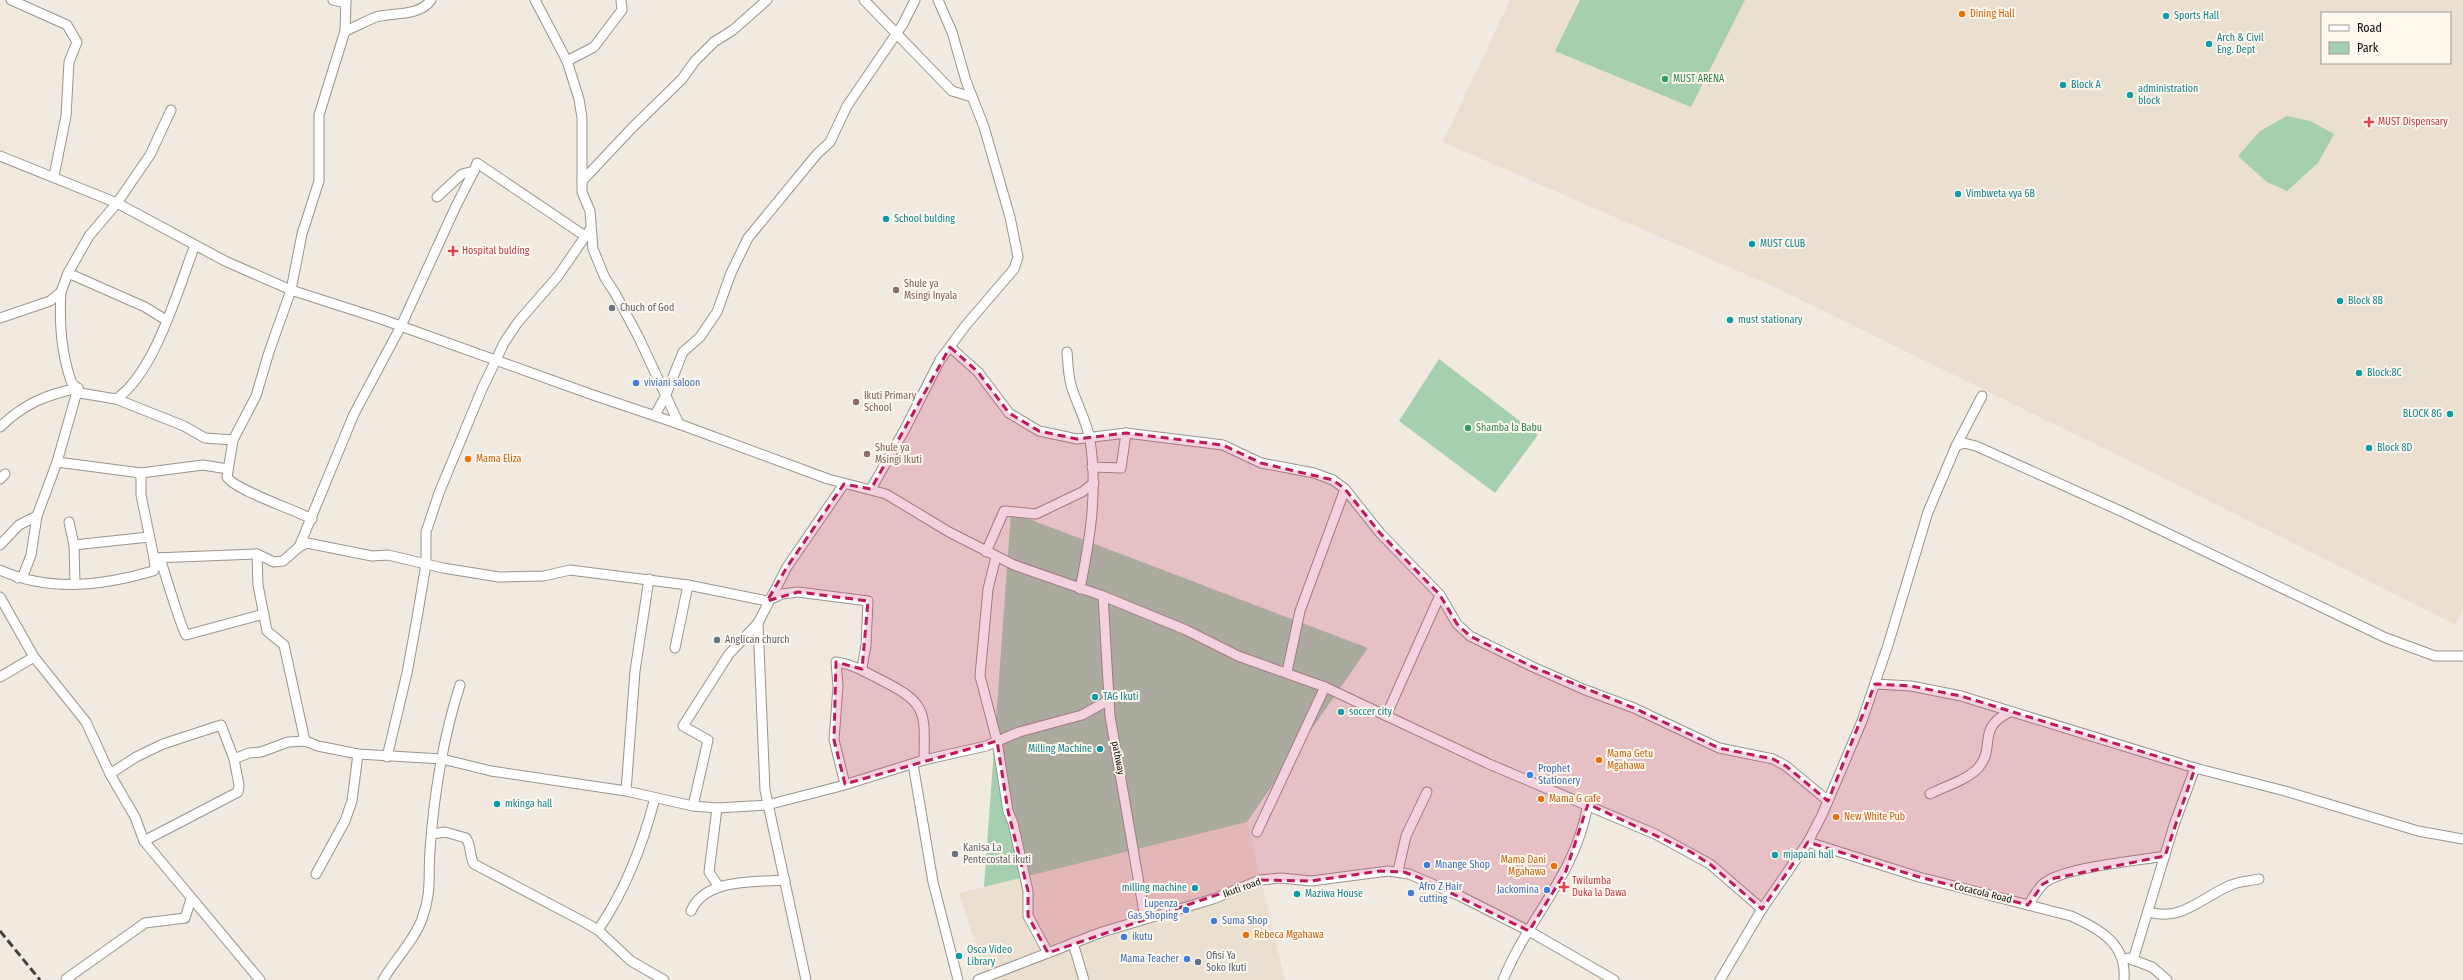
<svg xmlns="http://www.w3.org/2000/svg" width="2463" height="980" viewBox="0 0 2463 980" font-family="'Fira Sans Condensed',sans-serif">
	<style>
		.built { fill: #ebdfcf; fill-rule: evenodd }
		.green { fill: #a5cfaf }
		.lines { fill: none; stroke-linecap: round; stroke-linejoin: round }
		.street-casing { stroke: #9a948a; stroke-width: 11 }
		.street { stroke: #fff; stroke-width: 9 }
		.rail { stroke: #44403b; stroke-width: 3; stroke-dasharray: 8 4; stroke-linecap: butt }
		.marked { fill: #c2185b; fill-opacity: 0.2; stroke: #c2185b; stroke-width: 3; stroke-dasharray: 8 5; stroke-linejoin: round }
		.food-dot { fill: #e8710a; stroke: #fff8ee; stroke-width: 1.5 }
		.culture-dot { fill: #0f9aa8; stroke: #fff8ee; stroke-width: 1.5 }
		.leisure-dot { fill: #2e9e5b; stroke: #fff8ee; stroke-width: 1.5 }
		.health-dot { fill: #e0444e; stroke: #fff8ee; stroke-width: 1.5 }
		.education-dot { fill: #8d6e63; stroke: #fff8ee; stroke-width: 1.5 }
		.worship-dot { fill: #6b7280; stroke: #fff8ee; stroke-width: 1.5 }
		.shop-dot { fill: #3f7fe0; stroke: #fff8ee; stroke-width: 1.5 }
		.service-dot { fill: #5c6f8a; stroke: #fff8ee; stroke-width: 1.5 }
		.labels { text-anchor: middle; dominant-baseline: central; stroke-width: 4; stroke-linejoin: round; paint-order: stroke }
		.food-label { font-size: 10px; fill: #c56008; stroke: #fff8ee; text-anchor: start }
		.culture-label { font-size: 10px; fill: #0d838f; stroke: #fff8ee; text-anchor: start }
		.leisure-label { font-size: 10px; fill: #27864d; stroke: #fff8ee; text-anchor: start }
		.health-label { font-size: 10px; fill: #be3a42; stroke: #fff8ee; text-anchor: start }
		.education-label { font-size: 10px; fill: #785e54; stroke: #fff8ee; text-anchor: start }
		.worship-label { font-size: 10px; fill: #5b616d; stroke: #fff8ee; text-anchor: start }
		.shop-label { font-size: 10px; fill: #366cbe; stroke: #fff8ee; text-anchor: start }
		.street-label { font-size: 10px; fill: #0f0c09; stroke: #fff8ee }
		.service-label { font-size: 10px; fill: #4e5e75; stroke: #fff8ee; text-anchor: start }
	</style>
	<rect width="100%" height="100%" fill="#f1eae0"/>
	<g class="built">
		<path d="M1510 0H2463V608L2456 625 2119 456 1779 289 1443 142ZM2322 13H2450V63H2322Z"/>
		<path d="M1247 822 1285 980H987L959 893Z"/>
	</g>
	<g class="green">
		<path d="M1580 0H1745L1691 107 1555 51Z"/>
		<path d="M2287 116 2310 121 2334 134 2318 163 2287 191 2267 182 2238 156 2260 131Z"/>
		<path d="M1439 359 1538 435 1495 493 1399 421Z"/>
		<path d="M1011 512 1368 648 1247 822 984 887Z"/>
	</g>
	<g class="lines">
		<g class="street-casing">
			<g id="street">
				<path d="M11 0 67 25 77 42 69 62 66 116 54 176"/>
				<path d="M333 0 346 3"/>
				<path d="M535 0 567 61 579 99 582 118V192L590 211 593 249 605 278 615 293 639 338 679 424"/>
				<path d="M864 0 952 91 972 97"/>
				<path d="M345 31C355 27 366 21 376 17 393 12 419 17 431 0"/>
				<path d="M567 61 594 47 622 10 621 0"/>
				<path d="M0 156 117 203 225 261 291 290 381 319 593 395 679 424 828 479 886 494 949 532 1014 565 1103 596 1186 630 1238 656 1325 687 1489 764 1655 834 1710 864 1762 909"/>
				<path d="M582 181 632 128 682 79 695 61 714 42 733 30 767 0"/>
				<path d="M437 197 462 174 474 171 477 163 585 236"/>
				<path d="M68 273 145 307 166 320"/>
				<path d="M61 292C59 323 61 352 71 381 73 386 78 387 80 393L116 399 184 426 205 438 233 440"/>
				<path d="M0 318 50 301 61 292 68 273 89 236 117 203 150 155 171 110"/>
				<path d="M950 347 978 372 1009 413 1039 431 1077 439 1126 433 1223 445 1261 463 1314 473 1333 480 1345 489 1380 533 1440 595 1457 624 1470 636 1533 667 1583 689 1634 708 1719 748 1773 759 1786 766 1828 801"/>
				<path d="M1067 352C1068 363 1068 374 1071 385 1076 403 1087 421 1090 440 1098 491 1090 539 1080 589"/>
				<path d="M116 399C155 373 178 289 195 245"/>
				<path d="M655 415 665 397 683 352 700 337 717 312 731 273 748 238 817 154 830 142 847 106 903 24 915 0"/>
				<path d="M0 427C24 404 45 395 78 388"/>
				<path d="M1956 446 1982 396"/>
				<path d="M57 462 141 473 203 465 228 469"/>
				<path d="M1092 467 1121 468 1126 433"/>
				<path d="M0 479 5 474"/>
				<path d="M871 489 905 429 940 360 966 325 1014 269 1018 257 1010 217 984 127 966 81 952 32 938 0"/>
				<path d="M312 519C295 510 235 490 227 477L233 440 256 396 269 352 291 290 302 234 319 181V115L345 31 346 0"/>
				<path d="M69 522 74 545 75 584"/>
				<path d="M0 545 19 525 37 516"/>
				<path d="M74 545 149 537"/>
				<path d="M299 547 354 414 401 326 456 206 474 171"/>
				<path d="M986 552 1004 511 1036 514 1082 492 1094 483"/>
				<path d="M257 554 258 585 267 631 284 645 305 741"/>
				<path d="M996 557 988 589 980 676 997 741 1008 811 1013 823 1028 891V916L1048 953"/>
				<path d="M154 558 257 554 274 562 283 561 299 547 307 543 372 556 388 555 443 568 499 577 544 576 570 570 688 585 767 601 782 594 798 592 868 601 866 645 862 668"/>
				<path d="M160 558C164 570 182 631 186 635L264 614"/>
				<path d="M0 570C49 592 102 586 153 571L155 568 154 558 141 495V473"/>
				<path d="M18 578 23 576 31 555 37 516 57 462 78 388"/>
				<path d="M1103 596 1110 716 1145 918"/>
				<path d="M0 597 34 657 86 722 110 774 135 817 144 841 260 980"/>
				<path d="M675 648 688 585"/>
				<path d="M1287 672 1300 611 1345 489"/>
				<path d="M0 677 34 657"/>
				<path d="M1875 684 1911 686 1961 696 2195 768 2285 791 2418 831 2463 839"/>
				<path d="M1386 716 1440 595"/>
				<path d="M387 757 407 673 417 618 426 564V532L439 493 482 389 504 343 518 322 558 276 591 228"/>
				<path d="M913 764 933 882 958 980"/>
				<path d="M110 774 136 757 163 744 221 725 234 759 249 753 261 752 288 742 305 741 318 746 358 754 442 759 491 771 626 791 693 806 717 808 767 805 841 786 924 760 986 746 1019 732 1082 715 1109 700"/>
				<path d="M845 784 834 740 838 686 836 662C855 665 865 672 881 680 927 703 925 711 924 760"/>
				<path d="M626 791 635 671 649 579"/>
				<path d="M1930 794C1945 786 1968 780 1979 767 1996 746 1976 728 2010 712"/>
				<path d="M693 806 708 740 683 726 729 654 758 623"/>
				<path d="M717 808 709 872 719 887"/>
				<path d="M1257 832 1325 687"/>
				<path d="M432 834 445 832 466 838C472 847 469 856 474 864L586 923 598 930 631 961 664 980"/>
				<path d="M144 841 238 792 239 785 234 759"/>
				<path d="M1808 842 1919 877 2071 916C2100 929 2127 944 2124 980"/>
				<path d="M1398 871 1406 836 1427 792"/>
				<path d="M316 874 345 821 352 801 358 754"/>
				<path d="M2028 905C2033 898 2037 890 2043 884 2062 867 2137 861 2165 856"/>
				<path d="M691 911C705 878 755 882 785 880"/>
				<path d="M2148 912C2182 922 2202 897 2231 885 2240 881 2250 881 2259 879"/>
				<path d="M598 930C625 891 643 844 655 798"/>
				<path d="M1073 943 1084 980"/>
				<path d="M2128 958 2152 967 2167 980"/>
				<path d="M2133 960 2174 825 2195 768"/>
				<path d="M66 979 145 923 185 918 191 899"/>
				<path d="M383 980C395 959 414 941 422 919 432 892 428 876 430 850 434 794 443 738 460 685"/>
				<path d="M806 980 765 790 758 623 787 567 844 484"/>
				<path d="M978 980 1102 932 1213 899 1260 880 1281 878 1311 881 1388 871 1409 874 1460 896 1529 931 1614 980"/>
				<path d="M1503 980C1529 916 1575 877 1588 804"/>
				<path d="M1720 980 1762 909 1808 842 1822 815 1862 721 1888 645 1928 512 1956 446 1964 443 1976 446 2125 513 2386 638 2435 656H2463"/>
			</g>
		</g>
		<use href="#street" class="street"/>
		<path class="rail" d="M0 931 40 980"/>
	</g>
	<path class="marked" d="M950 347 978 372 1009 413 1039 431 1077 439 1126 433 1223 445 1261 463 1333 480 1345 489 1380 533 1440 595 1457 624 1470 636 1533 667 1634 708 1719 748 1773 759 1786 766 1828 801 1875 684 1911 686 1961 696 2195 768 2165 856 2055 878 2043 884 2028 905 1919 877 1808 842 1762 909 1711 865 1691 852 1588 804 1566 871 1529 931 1420 878 1404 872 1380 871 1311 881 1260 880 1048 953 1028 916V891L1008 811 997 741 845 784 834 740 836 662 862 669 868 601 798 592 767 601 787 567 844 484 871 489Z"/>
	<g class="food-dot">
		<circle cx="1962" cy="14" r="4"/>
		<circle cx="468" cy="459" r="4"/>
		<circle cx="1599" cy="760" r="4"/>
		<circle cx="1541" cy="799" r="4"/>
		<circle cx="1836" cy="817" r="4"/>
		<circle cx="1554" cy="866" r="4"/>
		<circle cx="1246" cy="935" r="4"/>
	</g>
	<g class="culture-dot">
		<circle cx="2166" cy="16" r="4"/>
		<circle cx="2209" cy="44" r="4"/>
		<circle cx="2063" cy="85" r="4"/>
		<circle cx="2130" cy="95" r="4"/>
		<circle cx="1958" cy="194" r="4"/>
		<circle cx="886" cy="219" r="4"/>
		<circle cx="1752" cy="244" r="4"/>
		<circle cx="2340" cy="301" r="4"/>
		<circle cx="1730" cy="320" r="4"/>
		<circle cx="2359" cy="373" r="4"/>
		<circle cx="2450" cy="414" r="4"/>
		<circle cx="2369" cy="448" r="4"/>
		<circle cx="1095" cy="697" r="4"/>
		<circle cx="1341" cy="712" r="4"/>
		<circle cx="1100" cy="749" r="4"/>
		<circle cx="497" cy="804" r="4"/>
		<circle cx="1775" cy="855" r="4"/>
		<circle cx="1195" cy="888" r="4"/>
		<circle cx="1297" cy="894" r="4"/>
		<circle cx="959" cy="956" r="4"/>
	</g>
	<g class="leisure-dot">
		<circle cx="1665" cy="79" r="4"/>
		<circle cx="1468" cy="428" r="4"/>
	</g>
	<g class="health-dot">
		<path d="M2367 116h4v4h4v4h-4v4h-4v-4h-4v-4h4z"/>
		<path d="M451 245h4v4h4v4h-4v4h-4v-4h-4v-4h4z"/>
		<path d="M1562 881h4v4h4v4h-4v4h-4v-4h-4v-4h4z"/>
	</g>
	<g class="education-dot">
		<circle cx="896" cy="290" r="4"/>
		<circle cx="856" cy="402" r="4"/>
		<circle cx="867" cy="454" r="4"/>
	</g>
	<g class="worship-dot">
		<circle cx="612" cy="308" r="4"/>
		<circle cx="717" cy="640" r="4"/>
		<circle cx="955" cy="854" r="4"/>
	</g>
	<g class="shop-dot">
		<circle cx="636" cy="383" r="4"/>
		<circle cx="1530" cy="775" r="4"/>
		<circle cx="1427" cy="865" r="4"/>
		<circle cx="1547" cy="890" r="4"/>
		<circle cx="1411" cy="893" r="4"/>
		<circle cx="1186" cy="910" r="4"/>
		<circle cx="1214" cy="921" r="4"/>
		<circle cx="1124" cy="937" r="4"/>
		<circle cx="1187" cy="959" r="4"/>
	</g>
	<circle class="service-dot" cx="1198" cy="962" r="4"/>
	<g class="labels">
		<g class="food-label">
			<text x="1970" y="14">Dining Hall</text>
			<text x="476" y="459">Mama Eliza</text>
			<text x="1607" y="754">Mama Getu<tspan x="1607" dy="12">Mgahawa</tspan></text>
			<text x="1549" y="799">Mama G cafe</text>
			<text x="1844" y="817">New White Pub</text>
			<text x="1546" y="860" text-anchor="end">Mama Dani<tspan x="1546" dy="12">Mgahawa</tspan></text>
			<text x="1254" y="935">Rebeca Mgahawa</text>
		</g>
		<g class="culture-label">
			<text x="2174" y="16">Sports Hall</text>
			<text x="2217" y="38">Arch &amp; Civil<tspan x="2217" dy="12">Eng. Dept</tspan></text>
			<text x="2071" y="85">Block A</text>
			<text x="2138" y="89">administration<tspan x="2138" dy="12">block</tspan></text>
			<text x="1966" y="194">Vimbweta vya 6B</text>
			<text x="894" y="219">School bulding</text>
			<text x="1760" y="244">MUST CLUB</text>
			<text x="2348" y="301">Block 8B</text>
			<text x="1738" y="320">must stationary</text>
			<text x="2367" y="373">Block:8C</text>
			<text x="2442" y="414" text-anchor="end">BLOCK 8G</text>
			<text x="2377" y="448">Block 8D</text>
			<text x="1103" y="697">TAG Ikuti</text>
			<text x="1349" y="712">soccer city</text>
			<text x="1092" y="749" text-anchor="end">Milling Machine</text>
			<text x="505" y="804">mkinga hall</text>
			<text x="1783" y="855">mjapani hall</text>
			<text x="1187" y="888" text-anchor="end">milling machine</text>
			<text x="1305" y="894">Maziwa House</text>
			<text x="967" y="950">Osca Video<tspan x="967" dy="12">Library</tspan></text>
		</g>
		<g class="leisure-label">
			<text x="1673" y="79">MUST ARENA</text>
			<text x="1476" y="428">Shamba la Babu</text>
		</g>
		<g class="health-label">
			<text x="2378" y="122">MUST Dispensary</text>
			<text x="462" y="251">Hospital bulding</text>
			<text x="1572" y="881">Twilumba<tspan x="1572" dy="12">Duka la Dawa</tspan></text>
		</g>
		<g class="education-label">
			<text x="904" y="284">Shule ya<tspan x="904" dy="12">Msingi Inyala</tspan></text>
			<text x="864" y="396">Ikuti Primary<tspan x="864" dy="12">School</tspan></text>
			<text x="875" y="448">Shule ya<tspan x="875" dy="12">Msingi Ikuti</tspan></text>
		</g>
		<g class="worship-label">
			<text x="620" y="308">Chuch of God</text>
			<text x="725" y="640">Anglican church</text>
			<text x="963" y="848">Kanisa La<tspan x="963" dy="12">Pentecostal ikuti</tspan></text>
		</g>
		<g class="shop-label">
			<text x="644" y="383">viviani saloon</text>
			<text x="1538" y="769">Prophet<tspan x="1538" dy="12">Stationery</tspan></text>
			<text x="1435" y="865">Mnange Shop</text>
			<text x="1419" y="887">Afro Z Hair<tspan x="1419" dy="12">cutting</tspan></text>
			<text x="1539" y="890" text-anchor="end">Jackomina</text>
			<text x="1178" y="904" text-anchor="end">Lupenza<tspan x="1178" dy="12">Gas Shoping</tspan></text>
			<text x="1222" y="921">Suma Shop</text>
			<text x="1132" y="937">ikutu</text>
			<text x="1179" y="959" text-anchor="end">Mama Teacher</text>
		</g>
		<g class="street-label">
			<text transform="translate(1118 758) rotate(79)">pathway</text>
			<text transform="translate(1242 888) rotate(-20)">Ikuti road</text>
			<text transform="translate(1983 893) rotate(14)">Cocacola Road</text>
		</g>
		<g class="service-label">
			<text x="1206" y="956">Ofisi Ya<tspan x="1206" dy="12">Soko Ikuti</tspan></text>
		</g>
	</g>
	<rect x="2321" y="12" width="130" height="52" fill="#fff8ee" stroke="#9f9a92"/>
	<rect x="2329" y="25" width="20" height="6" fill="#ffffff" stroke="#9f9a92"/>
	<text x="2357" y="32" font-size="12" fill="#0f0c09">Road</text>
	<rect x="2329" y="42" width="20" height="12" fill="#a5cfaf" stroke="#9f9a92"/>
	<text x="2357" y="52" font-size="12" fill="#0f0c09">Park</text>
</svg>
